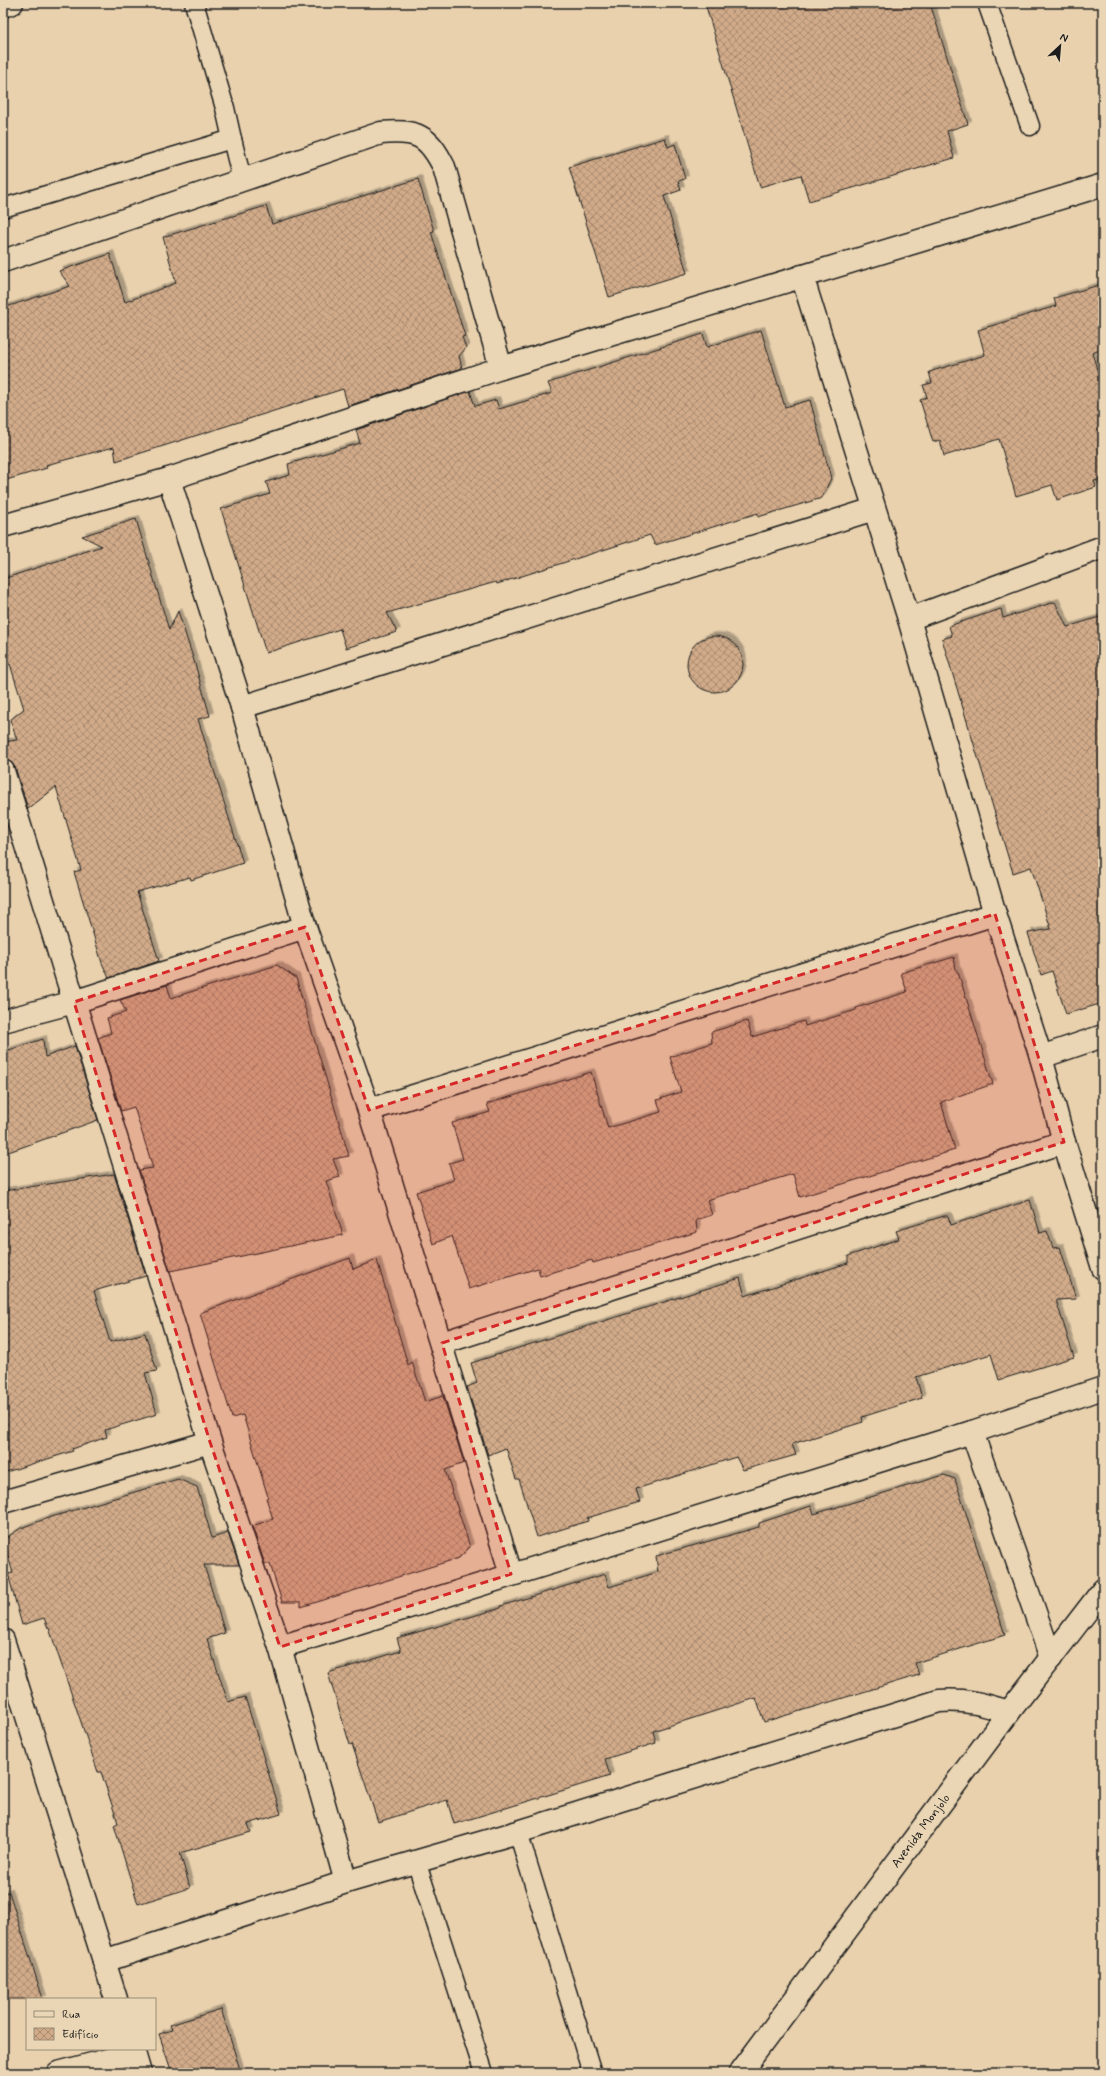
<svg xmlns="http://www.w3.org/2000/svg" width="1106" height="2076" viewBox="0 0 1106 2076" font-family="Mynerve,sans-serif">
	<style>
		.building { fill: url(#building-cross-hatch); stroke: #1c1c1c; filter: url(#shadow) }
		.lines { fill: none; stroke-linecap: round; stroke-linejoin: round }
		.service-casing { stroke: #1c1c1c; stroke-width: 21 }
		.minor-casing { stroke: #1c1c1c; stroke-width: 25 }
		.tertiary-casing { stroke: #1c1c1c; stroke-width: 25 }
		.secondary-casing { stroke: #1c1c1c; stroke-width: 25 }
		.service { stroke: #ead6b4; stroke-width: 18 }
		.minor { stroke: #ead6b4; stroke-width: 22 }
		.tertiary { stroke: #ead6b4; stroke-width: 22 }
		.secondary { stroke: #ead6b4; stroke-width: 22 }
		.marked { fill: #d62828; fill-opacity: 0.2; stroke: #d62828; stroke-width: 3; stroke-dasharray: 8 5; stroke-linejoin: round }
		.labels { text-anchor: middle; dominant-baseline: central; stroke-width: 4; stroke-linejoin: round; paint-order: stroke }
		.street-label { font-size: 13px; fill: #1c1c1c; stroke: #ead6b4 }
	</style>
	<defs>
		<pattern id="building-cross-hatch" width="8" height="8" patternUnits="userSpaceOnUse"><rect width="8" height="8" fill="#d1ab89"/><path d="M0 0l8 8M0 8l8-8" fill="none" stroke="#a98a6f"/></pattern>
		<filter id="shadow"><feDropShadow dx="3.5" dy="-3.5" stdDeviation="0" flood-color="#0004"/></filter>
	</defs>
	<rect width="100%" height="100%" fill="#e9d1ae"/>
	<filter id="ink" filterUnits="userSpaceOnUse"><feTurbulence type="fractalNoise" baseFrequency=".025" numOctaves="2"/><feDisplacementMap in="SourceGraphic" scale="8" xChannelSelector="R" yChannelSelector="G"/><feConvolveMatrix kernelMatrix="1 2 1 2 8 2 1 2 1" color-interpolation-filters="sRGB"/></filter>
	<g filter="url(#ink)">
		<g class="building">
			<path d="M705 3H930L968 124 947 131 954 158 809 201 801 175 760 187Z"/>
			<path d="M665 138 668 147 675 144 685 179 678 181 681 190 664 196 687 273 609 297 569 167Z"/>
			<path d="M418 179 434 231 431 232 465 336 462 337 466 348 459 356 462 368 348 406 343 389 116 461 114 447 46 465 47 468 3 481V308L70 286 59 271 110 254 125 302 176 283 163 237 266 206 272 224Z"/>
			<path d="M1103 284V349L1092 353 1103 389V479L1094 481 1096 487 1057 500 1052 485 1016 496 999 439 944 456 940 440 933 442 920 400 927 397 923 385 932 383 929 372 985 355 978 330 1056 306 1054 298Z"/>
			<path d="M761 330 785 407 810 400 831 478 822 498 758 517V513L655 545 650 535 497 584 496 582 387 613 397 632 346 648 340 629 266 653 221 509 270 494 266 482 290 475 288 464 360 443 356 430 470 391 475 406 496 400 499 409 552 393 548 383 703 334 707 347Z"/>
			<path d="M136 519 169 630 178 611 195 664 210 716 198 719 243 863 191 880 190 877 137 892 159 961 109 978 102 963 74 872 81 870 56 787 28 809 15 767 11 762 3 759V742L17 740 10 720 24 709 10 664 3 666V579L102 546 82 536Z"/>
			<path d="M1055 602 1067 627 1103 616V1003L1066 1014 1052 971 1041 975 1028 933 1051 929 1031 867 1013 873 942 639 952 636 949 626 1001 609 1003 618Z"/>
			<circle cx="715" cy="664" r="28"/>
			<path d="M954 957 956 970 958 972 993 1084 941 1102 955 1150 800 1197 793 1174 707 1200 712 1215 696 1220 697 1232 593 1263 592 1260 540 1276 538 1268 469 1289 452 1236 433 1244 416 1192 454 1180 449 1163 463 1159 452 1123 490 1112 487 1104 591 1072 608 1128 661 1112 657 1100 681 1092 670 1057 712 1043 711 1032 747 1021 752 1037 804 1021 805 1026 856 1010V1008L907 992 901 973Z"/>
			<path d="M277 965 296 978 349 1156 333 1159 340 1177 326 1181 343 1235 170 1271 139 1170 153 1168 134 1107 121 1111 98 1038 111 1033 107 1018 126 1012 120 1000 167 985 171 998Z"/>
			<path d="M43 1039 45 1057 75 1046 98 1120 3 1154V1052Z"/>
			<path d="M114 1174 146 1276 94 1291 110 1342 145 1333 157 1371 145 1373 157 1414 105 1430 107 1437 72 1449 73 1451 3 1473V1191Z"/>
			<path d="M1030 1200 1040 1233 1047 1231 1053 1248 1060 1247 1076 1299 1056 1300 1074 1357 999 1380 991 1354 916 1377 922 1398 862 1417 863 1422 792 1444 796 1455 743 1470 736 1457 636 1489 640 1502 587 1518 588 1521 537 1537 519 1479H516L506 1448 488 1455 467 1387 477 1383 471 1363 740 1278 745 1296 848 1263V1256L899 1239 896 1231 944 1216H948L951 1225Z"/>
			<path d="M350 1258 353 1269 377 1260 408 1365 412 1362 425 1402 443 1396 464 1463 445 1470 470 1547 459 1558 301 1607V1602H282L270 1564H265L252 1526 273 1519 266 1498 268 1497 243 1415 232 1418 200 1313Z"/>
			<path d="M944 1475 955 1479 1005 1635 915 1663 919 1675 764 1722 756 1698 653 1731 656 1743 605 1759 610 1776 454 1824 447 1800 378 1822 352 1744 350 1745 328 1673 401 1651 397 1638 501 1608V1606L605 1574 609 1587 658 1572 656 1556 759 1527V1523L811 1506 814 1514Z"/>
			<path d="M178 1479 197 1487 212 1538 228 1533 239 1565H204L225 1633 207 1639 228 1702 245 1697 281 1814 248 1824 251 1832 180 1853 190 1888 138 1904 114 1825 118 1823 101 1772H98L49 1628H48L44 1618 22 1625 8 1574 13 1573 3 1540 21 1528 45 1519Z"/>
			<path d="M9 1892 43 1999H3V1893Z"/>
			<path d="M221 2009 241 2073H172L159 2034 172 2030 170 2025Z"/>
		</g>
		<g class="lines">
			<g class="service-casing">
				<g id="service">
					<path d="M987 3 1030 126"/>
					<path d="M232 139 242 180"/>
					<path d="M3 208 232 139 225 108 194 3"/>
					<path d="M518 1832 592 2073"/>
					<path d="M416 1861 484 2073"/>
				</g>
			</g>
			<g class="minor-casing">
				<g id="minor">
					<path d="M3 261 381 133C417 130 428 135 444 167L501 368"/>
					<path d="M802 276 909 619 995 914 1041 1057 1064 1142 1103 1268"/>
					<path d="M169 479 242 707 305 927 369 1110 511 1574"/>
					<path d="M3 526 169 479 501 368 1103 185"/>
					<path d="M909 619 1103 547"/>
					<path d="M242 707 874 509"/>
					<path d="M3 771 210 1442 280 1647 346 1882"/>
					<path d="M3 1021 74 1002 305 927"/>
					<path d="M1041 1057 1103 1036"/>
					<path d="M369 1110 995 914"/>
					<path d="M442 1343 1064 1142"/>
					<path d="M972 1432 1051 1658"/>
					<path d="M3 1502 210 1442"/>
					<path d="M3 1640 116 1999"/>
					<path d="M280 1647 972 1432 1103 1388"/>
					<path d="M104 1961 346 1882 518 1832 939 1701C967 1699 983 1704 1009 1712"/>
					<path d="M134 2053 140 2073"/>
					<path d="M58 2073 134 2053 133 2049"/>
				</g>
			</g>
			<g class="tertiary-casing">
				<path id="tertiary" d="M740 2073 1009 1712 1103 1590"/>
			</g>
			<g class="secondary-casing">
				<path id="secondary" d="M3 6 12 3"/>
			</g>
			<use href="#service" class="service"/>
			<use href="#minor" class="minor"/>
			<use href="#tertiary" class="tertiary"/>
			<use href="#secondary" class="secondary"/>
		</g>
	</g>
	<path class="marked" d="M995 914 1064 1142 442 1343 511 1574 280 1647 210 1442 74 1002 305 927 369 1110Z"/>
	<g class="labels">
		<g class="street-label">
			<text transform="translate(921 1831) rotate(-53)">Avenida Monjolo</text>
		</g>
	</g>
	<rect width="1106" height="2076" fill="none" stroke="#ead6b4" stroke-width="16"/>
	<rect x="8" y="8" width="1090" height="2060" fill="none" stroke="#1c1c1c" stroke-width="1.5" filter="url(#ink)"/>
	<rect x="26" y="1998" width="130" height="52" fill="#ead6b4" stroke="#988c77"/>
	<rect x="34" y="2011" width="20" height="6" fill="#ead6b4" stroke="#988c77"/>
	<text x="62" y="2018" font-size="12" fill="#1c1c1c">Rua</text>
	<rect x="34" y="2028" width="20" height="12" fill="url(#building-cross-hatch)" stroke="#988c77"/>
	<text x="62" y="2038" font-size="12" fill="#1c1c1c">Edifício</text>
	<g transform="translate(1060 46) rotate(26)" stroke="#ead6b4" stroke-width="3" paint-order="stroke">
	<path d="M0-3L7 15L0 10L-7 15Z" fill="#1c1c1c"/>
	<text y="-6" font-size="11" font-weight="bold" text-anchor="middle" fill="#1c1c1c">N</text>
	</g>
</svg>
